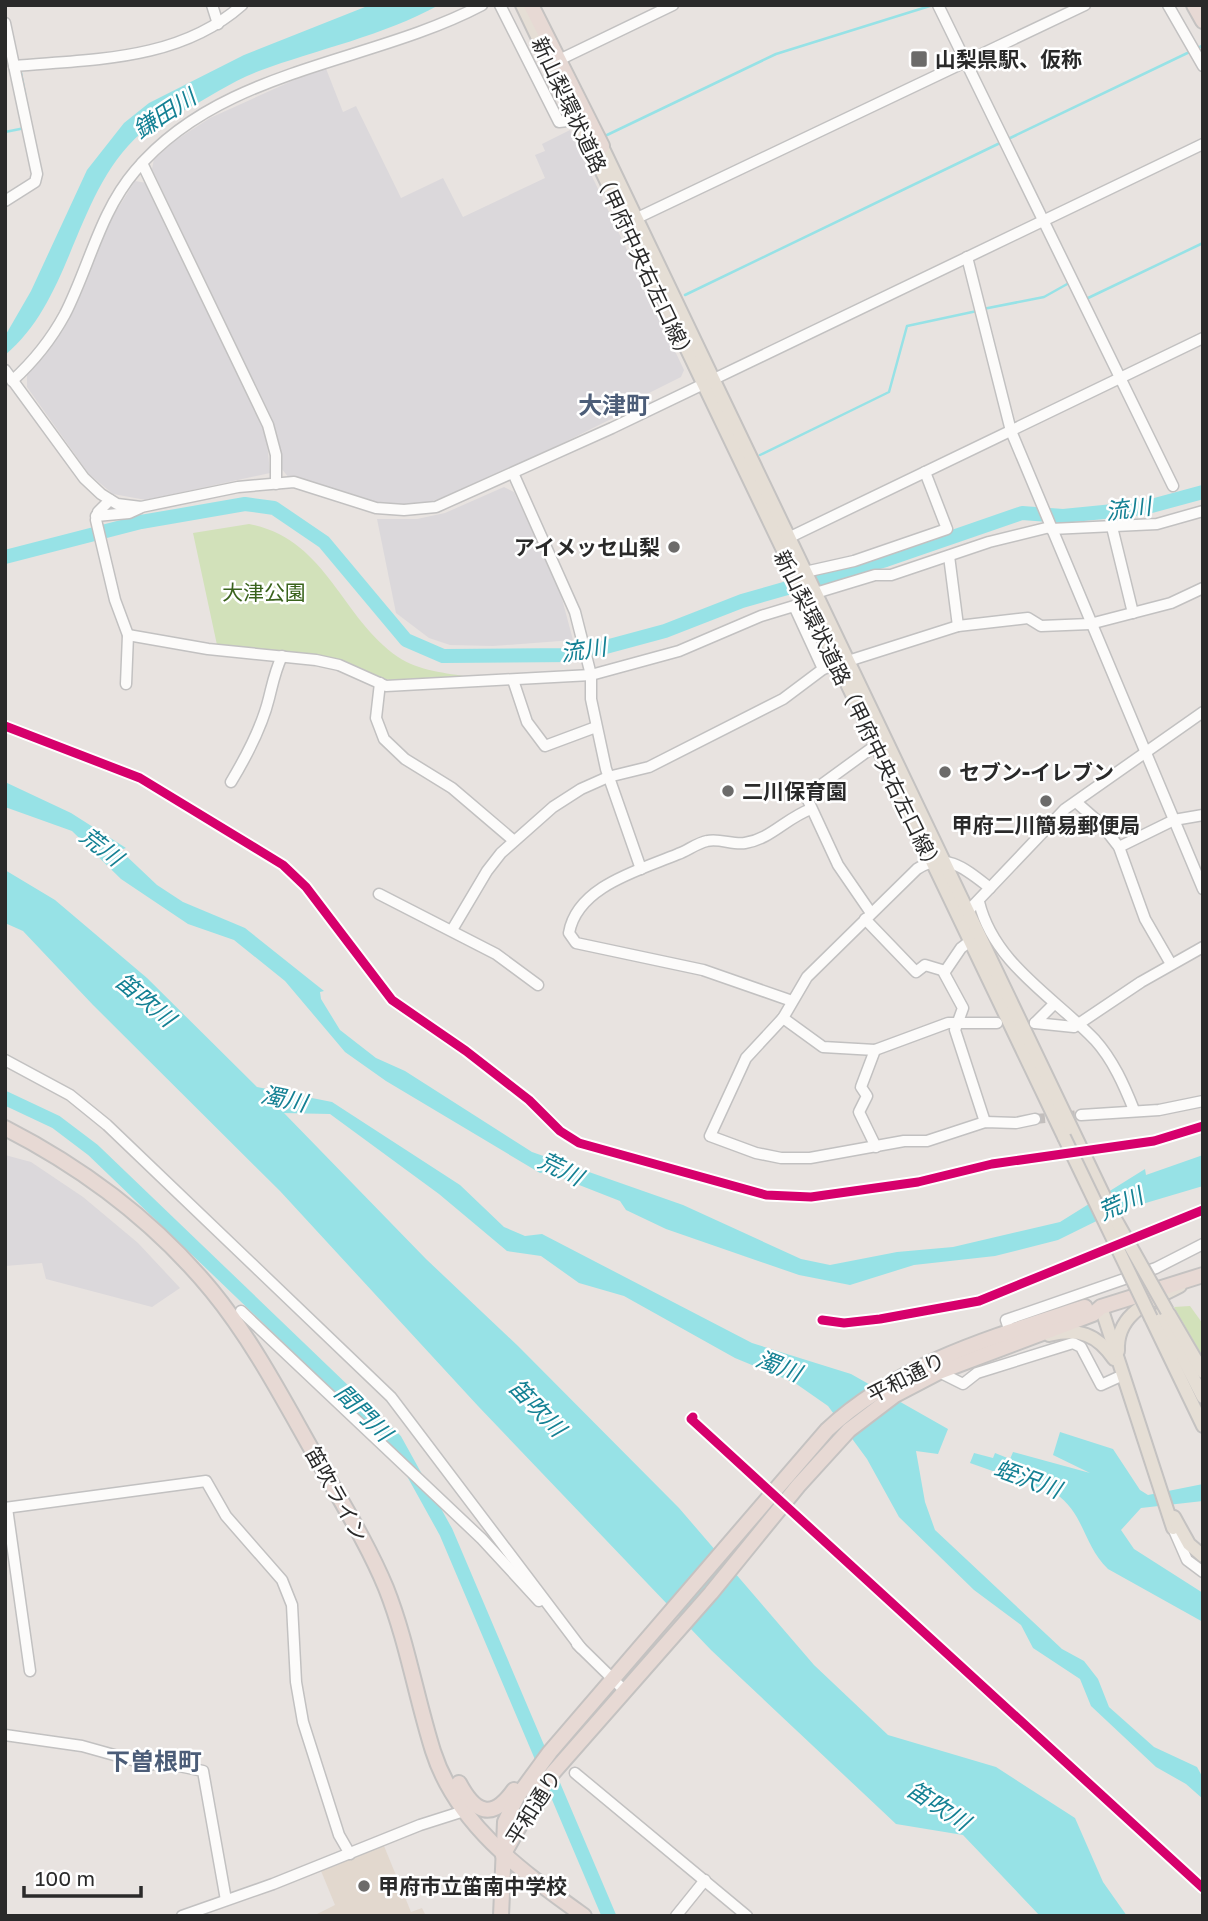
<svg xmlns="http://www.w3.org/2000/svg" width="1208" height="1921" viewBox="0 0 1208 1921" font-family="'Golos Text','Noto Sans JP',sans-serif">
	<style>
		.industrial { fill: #dbd8db }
		.education { fill: #e2d8ce }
		.green { fill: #d2e1ba }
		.water { fill: #97e2e6 }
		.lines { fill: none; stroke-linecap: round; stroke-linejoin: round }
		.stream { stroke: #97e2e6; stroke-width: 2.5 }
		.river { stroke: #97e2e6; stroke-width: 14 }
		.minor-tunnel { stroke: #c2bebc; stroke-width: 10; stroke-dasharray: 10 5; stroke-linecap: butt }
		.minor-casing { stroke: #c2c1c1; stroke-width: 13 }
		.major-casing { stroke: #c4c2c1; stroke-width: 16 }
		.highway-casing { stroke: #c4c2c1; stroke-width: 18 }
		.minor { stroke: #fcfbfa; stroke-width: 10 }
		.major { stroke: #e5ded5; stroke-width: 12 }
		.highway { stroke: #e7d9d4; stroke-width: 14 }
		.major-bridge-casing { stroke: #c4c2c1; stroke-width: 16; stroke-linecap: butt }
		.major-bridge { stroke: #e5ded5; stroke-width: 12 }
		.cycleway-casing { stroke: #fff; stroke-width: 13 }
		.cycleway { stroke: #d6006c; stroke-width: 9 }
		.poi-dot { fill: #6c6b6a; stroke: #fff; stroke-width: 2.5 }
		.labels { text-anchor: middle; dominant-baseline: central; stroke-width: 5; stroke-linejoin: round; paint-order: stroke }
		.poi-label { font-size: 21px; font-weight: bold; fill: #2a2a2a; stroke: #fff; text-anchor: start }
		.street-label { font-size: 21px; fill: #2a2a2a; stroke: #fff }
		.park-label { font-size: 21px; fill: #3a631d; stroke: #fff }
		.water-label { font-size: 23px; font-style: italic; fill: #148194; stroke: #fff }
		.quarter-label { font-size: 24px; font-weight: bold; fill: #4c5d78; stroke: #fff }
	</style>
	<rect width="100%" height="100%" fill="#e8e3e0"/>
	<g class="industrial">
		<path d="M325 66 343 112 356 106 401 198 443 178 463 217 545 178 535 155 545 151 542 144 570 130 684 370 681 377 627 404 615 417 563 443 456 493 429 502 399 506 373 503 289 478 281 468V452L273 422 152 169 154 159 176 140 210 118Z"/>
		<path d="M135 181 147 183 266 432 270 473 146 500 113 494 89 474 27 387V373L57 338 70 315 110 221Z"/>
		<path d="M504 487 514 492 558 584 573 640 493 646 450 645 429 638 396 613 377 519H417L445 513Z"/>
		<path d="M5 1155 31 1162 83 1197 138 1243 180 1288 152 1307 46 1279 42 1263 5 1266Z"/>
	</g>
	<path class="education" d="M382 1841 411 1912 422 1908 426 1916H313L335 1905 319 1866Z"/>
	<g class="green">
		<path d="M249 524C327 539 340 617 398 657 419 671 446 673 470 677L400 682 374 677 336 659 217 645 193 533Z"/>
		<path d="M1190 1306 1203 1324V1357L1174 1307Z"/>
	</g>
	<g class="water">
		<path d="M370 5H439C383 36 318 49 259 71 232 81 208 98 183 111 170 118 151 124 141 133 74 192 73 299 5 355V336L31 291 87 170 124 123 149 103 244 55Z"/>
		<path d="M5 782 71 813 126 848 120 850 157 885 183 902 245 928 324 991 320 992 321 999 340 1030 376 1058 405 1071 532 1152 683 1205 801 1259 830 1265 897 1252 953 1247 1060 1222 1145 1169 1146 1175 1203 1155V1186L1139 1205 1131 1204 1058 1240 995 1256 914 1265 850 1285 799 1275 666 1229 626 1210 620 1201 546 1172 540 1173 386 1081 345 1052 285 981 234 940 188 924 121 879 72 831 5 807Z"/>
		<path d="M5 870 55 900 147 978 257 1087 332 1102 460 1185 504 1227 525 1236 542 1234 752 1343 851 1374 948 1429 938 1454 916 1451 925 1502 935 1530 1062 1649 1084 1661 1098 1679 1109 1707 1154 1747 1197 1767 1203 1778V1799L1186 1784 1156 1767 1091 1706 1080 1679 1033 1648 1021 1625 974 1590 899 1517 867 1459 828 1406 795 1383 735 1358 624 1296 579 1283 541 1256 507 1251 439 1194 330 1114 284 1113 426 1259 518 1346 679 1508 814 1665 888 1735 996 1767 1075 1818 1103 1882 1127 1916H1040L963 1835 896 1824 711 1650 478 1406 280 1191 93 1005 23 931 5 923Z"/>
		<path d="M1060 1432 1113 1449 1140 1490 1148 1495 1203 1484V1501L1141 1508 1121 1530 1134 1549 1203 1593V1622L1108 1569C1083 1545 1085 1514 1055 1493L970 1463 974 1453 993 1458 995 1453 1010 1459 1013 1452 1090 1473 1053 1455Z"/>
	</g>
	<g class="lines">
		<g class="stream">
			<path d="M20 68 31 126"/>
			<path d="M5 132 25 128"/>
			<path d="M607 135 776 54 933 5"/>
			<path d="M1006 140 1202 46"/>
			<path d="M685 295 1000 143"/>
			<path d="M1086 299 1203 243"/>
			<path d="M983 309 1044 297 1069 283"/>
			<path d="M760 455 889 392 907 326 977 311"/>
		</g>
		<g class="river">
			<path d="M5 557 141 522 245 504 274 508 324 542 406 640 443 656 576 655 665 631 742 601 886 560 1022 513 1063 516 1144 508 1203 492"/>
			<path d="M5 1098 56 1122 93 1150 395 1440 446 1532 609 1916"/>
		</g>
		<path class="minor-tunnel" d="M1035 1119 1081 1115"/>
		<g class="minor-casing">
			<g id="minor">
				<path d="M212 5 218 24"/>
				<path d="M500 5 559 122 576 120"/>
				<path d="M938 5 1173 486"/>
				<path d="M1168 5 1203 66"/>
				<path d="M5 23 37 174 35 182 5 201"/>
				<path d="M561 59 673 5"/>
				<path d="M14 66C93 59 179 61 242 5"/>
				<path d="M142 163 268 425 276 455V484"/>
				<path d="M635 219 1085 5"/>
				<path d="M967 257 1011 431 1203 889"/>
				<path d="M5 370 84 478 101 494 117 504 141 507 238 487 294 482 376 508 404 510 436 507 612 428 1203 144"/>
				<path d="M12 381C33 362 52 338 65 314 89 267 100 212 135 171 221 68 370 64 482 5"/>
				<path d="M513 473 575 612 591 675V699L606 769 641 869"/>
				<path d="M110 500 98 512 96 520 115 600 128 635 126 684"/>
				<path d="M96 516 129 513 140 508"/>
				<path d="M1112 527 1133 613"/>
				<path d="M1051 529 1157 524 1203 511"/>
				<path d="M784 540 1203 338"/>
				<path d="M949 556 958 626"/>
				<path d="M805 572 854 561 947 529 925 472"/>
				<path d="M809 595 875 575H891L989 542 1050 527"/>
				<path d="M128 635 208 649 316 660 339 665 386 686 591 675 679 651 761 616 794 606 823 669"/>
				<path d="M513 680 527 722 545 746 596 727"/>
				<path d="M380 683 376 718 384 739 405 759 452 788 513 840"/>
				<path d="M231 782C246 757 262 727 269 698 273 682 275 671 282 656"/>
				<path d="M1076 802 1101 824 1119 847 1145 919 1171 964"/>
				<path d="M1119 847 1174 820 1203 815"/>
				<path d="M990 888C967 870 945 850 917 869L807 977 783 1018 746 1058 710 1136 756 1153 781 1158H810L904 1141H927L985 1122 1016 1123 1035 1119"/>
				<path d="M379 894 496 954 538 985"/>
				<path d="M979 902C994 964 1054 997 1095 1040 1113 1060 1124 1085 1134 1110"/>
				<path d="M968 911 1065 809 1203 712"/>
				<path d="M871 913 838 865 806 796 876 745"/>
				<path d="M865 919 916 972 925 965 945 971"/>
				<path d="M452 930 487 871 501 853 553 807 581 789 608 777 649 767 783 699 823 669 958 626 1028 618 1041 626 1090 624 1171 603 1203 588"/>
				<path d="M969 942 961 948 944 973 963 1008 955 1030 985 1122"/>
				<path d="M792 1001 703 970 576 943 569 933C577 886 640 870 678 854 687 851 697 843 707 841 719 838 733 845 745 843 771 839 786 818 811 809"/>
				<path d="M783 1018 823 1047 875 1050 948 1023H997"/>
				<path d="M1035 1023 1074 1027 1141 982 1203 947"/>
				<path d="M1035 1023 1054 1004"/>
				<path d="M875 1050 861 1087 867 1096 859 1112 876 1147"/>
				<path d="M5 1060 70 1095 107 1125 391 1397 581 1648"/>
				<path d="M1081 1115 1159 1110 1203 1101"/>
				<path d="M241 1311 482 1539 539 1601"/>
				<path d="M1010 1332 1006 1320 1156 1268 1203 1244"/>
				<path d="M939 1372 963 1384 977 1373 1073 1343 1081 1347 1101 1385 1123 1375"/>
				<path d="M5 1508 206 1481 226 1516 282 1580 292 1605 296 1682 303 1722 339 1835 350 1854"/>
				<path d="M7 1508 30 1671"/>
				<path d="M1173 1528 1187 1560 1203 1572"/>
				<path d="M577 1644 625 1691"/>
				<path d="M5 1735 82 1746 150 1765 160 1762 203 1771 226 1900"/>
				<path d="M575 1773 747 1916"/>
				<path d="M182 1916 273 1884 420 1825 464 1811"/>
				<path d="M676 1916 705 1880"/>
			</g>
		</g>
		<g class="major-casing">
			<g id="major">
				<path d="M522 5 1064 1137"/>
				<path d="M598 138 1114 1217"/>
				<path d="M1101 1307 1173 1528"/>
				<path d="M1160 1314 1203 1397"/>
				<path d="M1169 1314 1203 1372"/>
				<path d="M1151 1318 1203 1426"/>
				<path d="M1049 1335C1079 1328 1097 1334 1114 1359"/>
				<path d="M1118 1351C1116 1312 1152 1301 1180 1286"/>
				<path d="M1174 1517 1189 1544 1203 1556"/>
			</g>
		</g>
		<g class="highway-casing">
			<g id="highway">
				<path d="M531 5 602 146"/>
				<path d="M1194 5 1203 21"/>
				<path d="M5 1128C83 1168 156 1223 212 1291 253 1341 284 1401 316 1457 340 1500 367 1542 386 1588 407 1641 416 1697 433 1751 457 1826 523 1872 584 1916"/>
				<path d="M459 1783C475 1813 492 1821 514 1790"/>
				<path d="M503 1855 543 1784 711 1593 798 1486 849 1430 895 1395 939 1372 1093 1314 1101 1307 1203 1275"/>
				<path d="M501 1916 505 1822 517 1797 550 1752 827 1430C899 1363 993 1337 1085 1307"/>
			</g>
		</g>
		<use href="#minor" class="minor"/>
		<use href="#major" class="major"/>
		<use href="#highway" class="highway"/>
		<g class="major-bridge-casing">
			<g id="major-bridge">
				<path d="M1064 1137 1151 1318"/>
				<path d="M1114 1217 1167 1311"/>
			</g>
		</g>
		<use href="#major-bridge" class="major-bridge"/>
		<g class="cycleway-casing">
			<g id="cycleway">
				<path d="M5 726 140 778 283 865 306 887 392 1000 466 1051 529 1100 560 1131 579 1143 766 1195 811 1197 918 1182 992 1164 1154 1141 1203 1126"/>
				<path d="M822 1320 844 1323 880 1319 979 1301 1203 1210"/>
				<path d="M693 1417 691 1419 1203 1888"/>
			</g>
		</g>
		<use href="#cycleway" class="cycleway"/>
	</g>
	<g class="poi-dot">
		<rect x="910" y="50" width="18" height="18" rx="3.5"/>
		<circle cx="674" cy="547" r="7"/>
		<circle cx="945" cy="772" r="7"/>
		<circle cx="728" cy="791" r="7"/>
		<circle cx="1046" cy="801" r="7"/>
		<circle cx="364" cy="1886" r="7"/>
	</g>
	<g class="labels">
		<g class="poi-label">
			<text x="935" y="59">山梨県駅、仮称</text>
			<text x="660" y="547" text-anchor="end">アイメッセ山梨</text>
			<text x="959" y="772">セブン-イレブン</text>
			<text x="742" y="791">二川保育園</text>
			<text x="1046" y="825" text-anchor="middle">甲府二川簡易郵便局</text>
			<text x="378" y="1886">甲府市立笛南中学校</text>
		</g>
		<g class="street-label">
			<text transform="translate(614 200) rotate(65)">新山梨環状道路（甲府中央右左口線）</text>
			<text transform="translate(859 712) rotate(64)">新山梨環状道路（甲府中央右左口線）</text>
			<text transform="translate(906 1377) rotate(-27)">平和通り</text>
			<text transform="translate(337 1494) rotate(61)">笛吹ライン</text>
			<text transform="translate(533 1807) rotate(-58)">平和通り</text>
		</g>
		<g class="park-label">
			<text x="264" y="592">大津公園</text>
		</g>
		<g class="water-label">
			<text transform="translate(164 113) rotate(-33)">鎌田川</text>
			<text transform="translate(1128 508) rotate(-8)">流川</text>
			<text transform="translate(583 649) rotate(-9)">流川</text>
			<text transform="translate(102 846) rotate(38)">荒川</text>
			<text transform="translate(146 999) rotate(40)">笛吹川</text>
			<text transform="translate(284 1098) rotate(12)">濁川</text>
			<text transform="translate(561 1168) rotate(26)">荒川</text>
			<text transform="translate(1120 1203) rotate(-24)">荒川</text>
			<text transform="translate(779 1365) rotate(21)">濁川</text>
			<text transform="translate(538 1407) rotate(46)">笛吹川</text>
			<text transform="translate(364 1412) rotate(45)">間門川</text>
			<text transform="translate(1028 1478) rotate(20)">蛭沢川</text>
			<text transform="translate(939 1805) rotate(33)">笛吹川</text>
		</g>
		<g class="quarter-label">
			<text x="614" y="404">大津町</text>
			<text x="154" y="1760">下曽根町</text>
		</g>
	</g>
	<rect width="1208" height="1921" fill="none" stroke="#2a2a2a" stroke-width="14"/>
	<path d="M24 1886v10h117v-10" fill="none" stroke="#2a2a2a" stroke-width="3.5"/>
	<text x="35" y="1886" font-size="21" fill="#2a2a2a" stroke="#ffffff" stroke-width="5" paint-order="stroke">100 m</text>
</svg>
